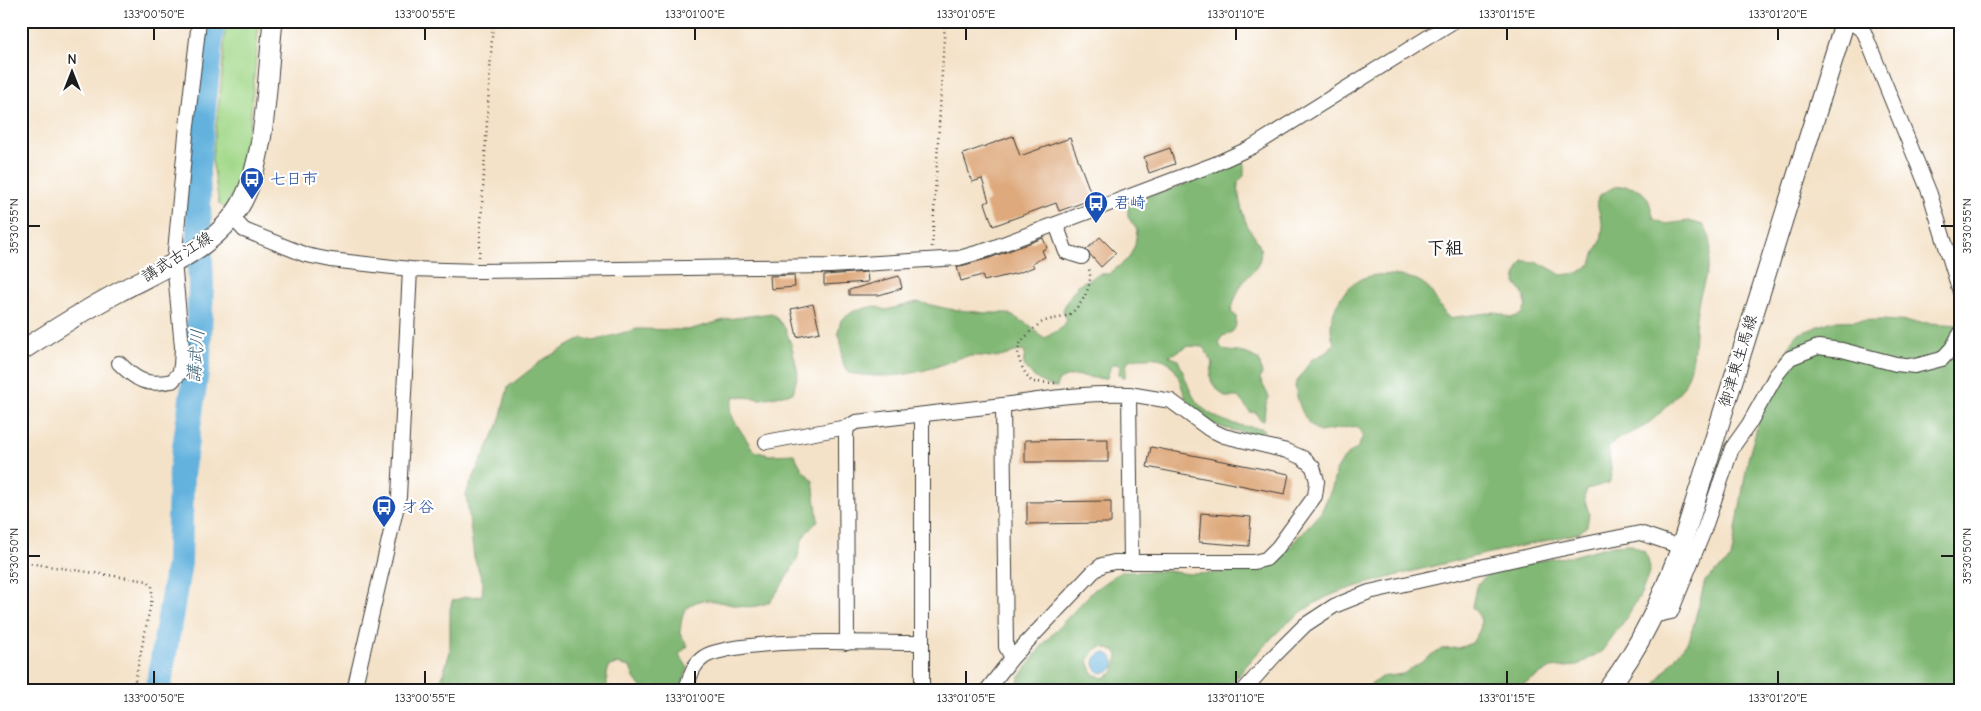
<svg xmlns="http://www.w3.org/2000/svg" width="1981" height="711" viewBox="0 0 1981 711" font-family="'Comic Neue','Klee One',sans-serif">
	<style>
		.green { fill: #a2d889; stroke: #5f7a52 }
		.forest { fill: #81b875; stroke: #4e6a48; fill-rule: evenodd }
		.water { fill: #64b2de; stroke: #40677d }
		.lines { fill: none; stroke-linecap: round; stroke-linejoin: round }
		.river { stroke: #64b2de; stroke-width: 26 }
		.building { fill: #dea97b }
		.street-casing { stroke: #3c3a36; stroke-width: 16 }
		.secondary-casing { stroke: #3c3a36; stroke-width: 21 }
		.path { stroke: #3c3a36; stroke-width: 2.5; stroke-dasharray: 1 4; stroke-linecap: butt }
		.street { stroke: #fff; stroke-width: 14 }
		.secondary { stroke: #fff; stroke-width: 19 }
		.ticks { fill: none; stroke: #1c1c1c; stroke-width: 2 }
		.labels { text-anchor: middle; dominant-baseline: central; stroke-width: 4.5; stroke-linejoin: round; paint-order: stroke }
		.transit-label { font-size: 16px; fill: #164399; stroke: #fff; text-anchor: start }
		.street-label { font-size: 16px; fill: #1c1c1c; stroke: #fff }
		.neighbourhood-label { font-size: 18px; font-weight: bold; fill: #1c1c1c; stroke: #fff }
		.water-label { font-size: 18px; font-style: italic; fill: #3c6073; stroke: #fff }
		.neatline { fill: none; stroke: #1c1c1c; stroke-width: 2 }
		.ticks-label { font-size: 12px; text-anchor: middle; fill: #1c1c1c }
	</style>
	<rect width="100%" height="100%" fill="#fff"/>
	<filter id="ink" filterUnits="userSpaceOnUse"><feTurbulence type="fractalNoise" baseFrequency=".02" numOctaves="2"/><feDisplacementMap in="SourceGraphic" scale="10" xChannelSelector="R" yChannelSelector="G"/><feConvolveMatrix kernelMatrix="1 2 1 2 8 2 1 2 1" color-interpolation-filters="sRGB"/></filter>
	<filter id="wash" filterUnits="userSpaceOnUse"><feTurbulence type="fractalNoise" baseFrequency=".0096" numOctaves="4" result="noise"/><feDisplacementMap in="SourceGraphic" scale="20" xChannelSelector="R" yChannelSelector="G"/><feGaussianBlur stdDeviation="1.12" result="paint"/><feColorMatrix in="noise" values="0 0 0 0 0 0 0 0 0 0 0 0 0 0 0 0 0 1.4 0 .05"/><feComposite in="paint" operator="in"/></filter>
	<g filter="url(#wash)">
		<rect width="100%" height="100%" fill="#f4e2c8"/>
		<path class="green" d="M226 21H259L250 123 235 190 225 208 219 204 212 159 221 86Z"/>
		<g class="forest">
			<path d="M1239 160 1244 161V176L1238 182C1238 196 1242 214 1248 227 1254 237 1263 245 1260 258 1258 269 1251 272 1245 280 1238 289 1234 301 1231 312L1236 316C1237 328 1234 334 1222 336L1219 342C1221 354 1233 350 1243 353 1249 354 1254 357 1259 360L1262 373 1260 379 1269 397 1265 407 1264 421 1259 419 1257 413 1250 412 1238 397H1225C1211 382 1208 384 1213 363L1203 347 1188 346 1169 356 1178 360C1183 371 1187 385 1193 396 1206 419 1238 427 1262 428L1264 430 1261 434C1239 433 1212 428 1195 412 1175 394 1187 353 1145 358 1138 358 1132 358 1127 362L1125 377 1122 378 1119 374 1120 366 1117 364 1111 365 1107 378C1089 381 1077 369 1058 381L1057 387C1049 388 1026 374 1024 364 1023 360 1025 356 1025 352 1015 349 1009 356 999 357 990 358 982 355 973 356 958 356 946 364 932 368 904 377 878 378 849 373L842 362 841 341 838 332 841 320 854 311 874 306 886 310 917 302 949 309 986 313H1007L1031 326 1040 336 1045 338 1063 327 1067 320 1063 310 1068 299 1079 284 1100 274H1109L1129 258 1135 245 1137 230 1128 217V207L1133 200 1184 185Z"/>
			<path d="M1626 186C1649 191 1648 199 1654 219L1665 224 1689 221 1703 225C1707 231 1711 238 1711 246 1711 267 1700 289 1697 310 1693 335 1697 362 1684 385 1678 396 1652 423 1641 428 1629 435 1618 436 1608 447L1612 476 1609 483 1587 489 1584 498 1589 513 1587 526 1579 533C1516 548 1453 560 1391 577 1367 584 1341 589 1319 601 1281 622 1254 657 1226 690H1017L1019 678 1041 647 1056 630 1094 590 1120 572 1168 571 1190 574 1218 573 1261 568 1270 565 1281 556 1321 512 1332 488 1336 471 1344 458 1358 447 1363 436 1362 432 1356 426 1319 432C1303 420 1298 405 1295 385L1311 360 1327 352 1334 343C1324 319 1341 288 1363 278 1377 272 1402 275 1417 280 1433 286 1437 307 1449 318L1495 312 1511 318 1522 314 1526 306 1524 295 1515 283 1517 272 1523 261C1539 261 1548 267 1561 275L1578 273 1591 264 1595 252 1601 241 1603 227 1597 204 1600 195 1614 187ZM1103 647 1116 651 1118 656 1113 673 1104 678 1093 674 1088 661 1096 649Z"/>
			<path d="M772 313 785 328 792 347 798 373 793 393 761 399 734 396 730 411 735 422 754 451 769 455 794 454 802 469 813 481 818 520C814 526 806 532 803 538 800 543 800 551 798 556 797 561 774 599 770 601 742 619 707 587 687 608 681 613 681 626 680 633L688 646 679 654 688 668 680 690H643L634 678 630 667 617 664 609 666 607 674V690H438L450 652V610L452 601 465 597 482 596 483 583 474 557 466 493 499 423 508 387 544 359 583 338 593 341 637 329 688 330 728 319Z"/>
			<path d="M1882 320 1960 325V690H1651L1690 638 1705 581 1731 559 1748 459 1769 385 1796 335 1832 321Z"/>
			<path d="M1630 544 1644 551 1648 559 1650 569 1642 592 1625 620 1601 652 1576 666 1551 668 1514 690H1364L1381 677 1403 674 1442 649 1458 648 1472 643C1482 627 1486 622 1472 607L1476 587 1489 572 1504 570 1537 561 1573 556 1613 545Z"/>
		</g>
		<circle class="water" cx="1104" cy="663" r="10"/>
		<g class="lines">
			<path class="river" d="M158 690 179 563 181 475 198 358 201 287 197 170 212 21"/>
		</g>
		<g id="blocks">
			<g class="building">
				<path d="M1013 136 1020 156 1070 138 1093 199 1059 211 1056 203 993 226 985 203 989 201 982 179 972 182 963 154Z"/>
				<path d="M1170 148 1175 164 1149 173 1144 157Z"/>
				<path d="M1100 237 1116 253 1101 267 1086 250Z"/>
				<path d="M1043 238 1047 248 1042 250 1045 257 1032 263 1034 267 1018 273 984 281 982 275 961 281 957 267 990 258Z"/>
				<path d="M867 272 868 282 824 285V275Z"/>
				<path d="M794 275 795 287 771 289 770 276Z"/>
				<path d="M899 276 902 288 879 295H849V290Z"/>
				<path d="M813 304 820 332 797 337 791 309Z"/>
				<path d="M1108 439V462H1025V440Z"/>
				<path d="M1151 447 1289 474 1285 494 1147 467Z"/>
				<path d="M1111 501V523L1027 524V502Z"/>
				<path d="M1201 513 1251 517 1249 546 1199 542Z"/>
			</g>
		</g>
	</g>
	<g filter="url(#ink)">
		<use href="#blocks" fill-opacity="0" stroke="#3c3a36" stroke-width="1"/>
		<g class="lines">
			<g class="street-casing">
				<g id="street">
					<path d="M1850 21 1864 32 1930 194 1960 292"/>
					<path d="M232 217 244 230 306 255 331 260 410 269 479 271 830 266 959 258 987 250 1215 164 1252 147 1454 21"/>
					<path d="M1056 224 1066 252 1082 257"/>
					<path d="M119 363C137 381 146 386 172 381L179 374 181 366 182 347 174 262 186 135 199 21"/>
					<path d="M766 442 847 427"/>
					<path d="M1653 616 1671 612 1703 533 1732 448 1749 424 1777 374 1790 358 1818 347 1842 350 1896 364 1915 366 1942 359 1952 348 1960 334"/>
					<path d="M847 643 846 436 847 427 856 422 1003 405"/>
					<path d="M1012 658 1006 647 1003 405C1045 399 1086 392 1129 394L1131 562"/>
					<path d="M354 690 399 497 410 269"/>
					<path d="M686 690C690 677 692 665 704 657 711 652 721 651 729 649 792 638 858 643 922 643"/>
					<path d="M922 690V415"/>
					<path d="M987 690 1012 658 1093 572 1102 565 1114 562H1254L1266 559 1278 547 1315 496 1317 481 1313 467 1303 458 1287 451 1224 436 1209 429 1171 401 1129 394"/>
					<path d="M1244 690 1275 655 1305 625 1334 606 1369 592 1556 550 1640 533 1681 547"/>
				</g>
			</g>
			<g class="secondary-casing">
				<g id="secondary">
					<path d="M21 351C53 330 85 310 119 292 165 267 224 245 246 194 267 146 267 74 273 21"/>
					<path d="M1607 690C1641 647 1662 598 1681 547L1845 21"/>
				</g>
			</g>
			<g class="path">
				<path d="M932 247 945 21"/>
				<path d="M479 257 493 21"/>
				<path d="M1055 383 1032 382C1024 373 1014 356 1020 344 1022 340 1027 336 1030 332 1035 328 1039 323 1045 321 1053 318 1061 319 1068 315 1081 308 1094 284 1089 269"/>
				<path d="M21 562 148 581 152 586V598L133 690"/>
			</g>
			<use href="#street" class="street"/>
			<use href="#secondary" class="secondary"/>
		</g>
	</g>
	<path class="ticks" d="M154 28V40M425 28V40M695 28V40M966 28V40M1236 28V40M1507 28V40M1778 28V40M28 226H40M1941 226H1954M28 556H40M1941 556H1954M154 671V684M425 671V684M695 671V684M966 671V684M1236 671V684M1507 671V684M1778 671V684"/>
	<defs>
		<g id="bus-pin" transform="scale(1.25)"><path d="M0 17L-7.5 6A9.5 9.5 0 1 1 7.5 6Z" fill="#1a4fb4" stroke="#fff"/><path d="M-5-6H5V4H4V6H2V4H-2V6H-4V4H-5ZM-3.5-4V0h7V-4ZM-3.5 1.2v1.5H-2V1.2ZM2 1.2v1.5H3.5V1.2Z" fill="#fff"/></g>
	</defs>
	<g fill-rule="evenodd">
		<use href="#bus-pin" x="252" y="179"/>
		<use href="#bus-pin" x="1096" y="203"/>
		<use href="#bus-pin" x="384" y="507"/>
	</g>
	<g class="labels">
		<g class="transit-label">
			<text x="270" y="179">七日市</text>
			<text x="1114" y="203">君崎</text>
			<text x="402" y="507">才谷</text>
		</g>
		<g class="street-label">
			<text transform="translate(177 257) rotate(-32)">講武古江線</text>
			<text transform="translate(1738 361) rotate(-73)">御津東生馬線</text>
		</g>
		<g class="neighbourhood-label">
			<text x="1445" y="248">下組</text>
		</g>
		<g class="water-label">
			<text transform="translate(196 356) rotate(-85)">講武川</text>
		</g>
	</g>
	<rect width="1981" height="711" fill="none" stroke="#fff" stroke-width="55"/>
	<g transform="translate(72 72)" stroke="#ffffff" stroke-width="4" paint-order="stroke">
	<path d="M0-4L9 19L0 12L-9 19Z" fill="#1c1c1c"/>
	<text y="-8" font-size="14" font-weight="bold" text-anchor="middle" fill="#1c1c1c">N</text>
	</g>
	<rect x="28" y="28" width="1926" height="656" class="neatline"/>
	<g class="ticks-label">
		<text x="154" y="18">133°00'50"E</text>
		<text x="425" y="18">133°00'55"E</text>
		<text x="695" y="18">133°01'00"E</text>
		<text x="966" y="18">133°01'05"E</text>
		<text x="1236" y="18">133°01'10"E</text>
		<text x="1507" y="18">133°01'15"E</text>
		<text x="1778" y="18">133°01'20"E</text>
		<text transform="translate(14 226) rotate(-90)" y="4">35°30'55"N</text>
		<text transform="translate(1967 226) rotate(-90)" y="4">35°30'55"N</text>
		<text transform="translate(14 556) rotate(-90)" y="4">35°30'50"N</text>
		<text transform="translate(1967 556) rotate(-90)" y="4">35°30'50"N</text>
		<text x="154" y="702">133°00'50"E</text>
		<text x="425" y="702">133°00'55"E</text>
		<text x="695" y="702">133°01'00"E</text>
		<text x="966" y="702">133°01'05"E</text>
		<text x="1236" y="702">133°01'10"E</text>
		<text x="1507" y="702">133°01'15"E</text>
		<text x="1778" y="702">133°01'20"E</text>
	</g>
</svg>
